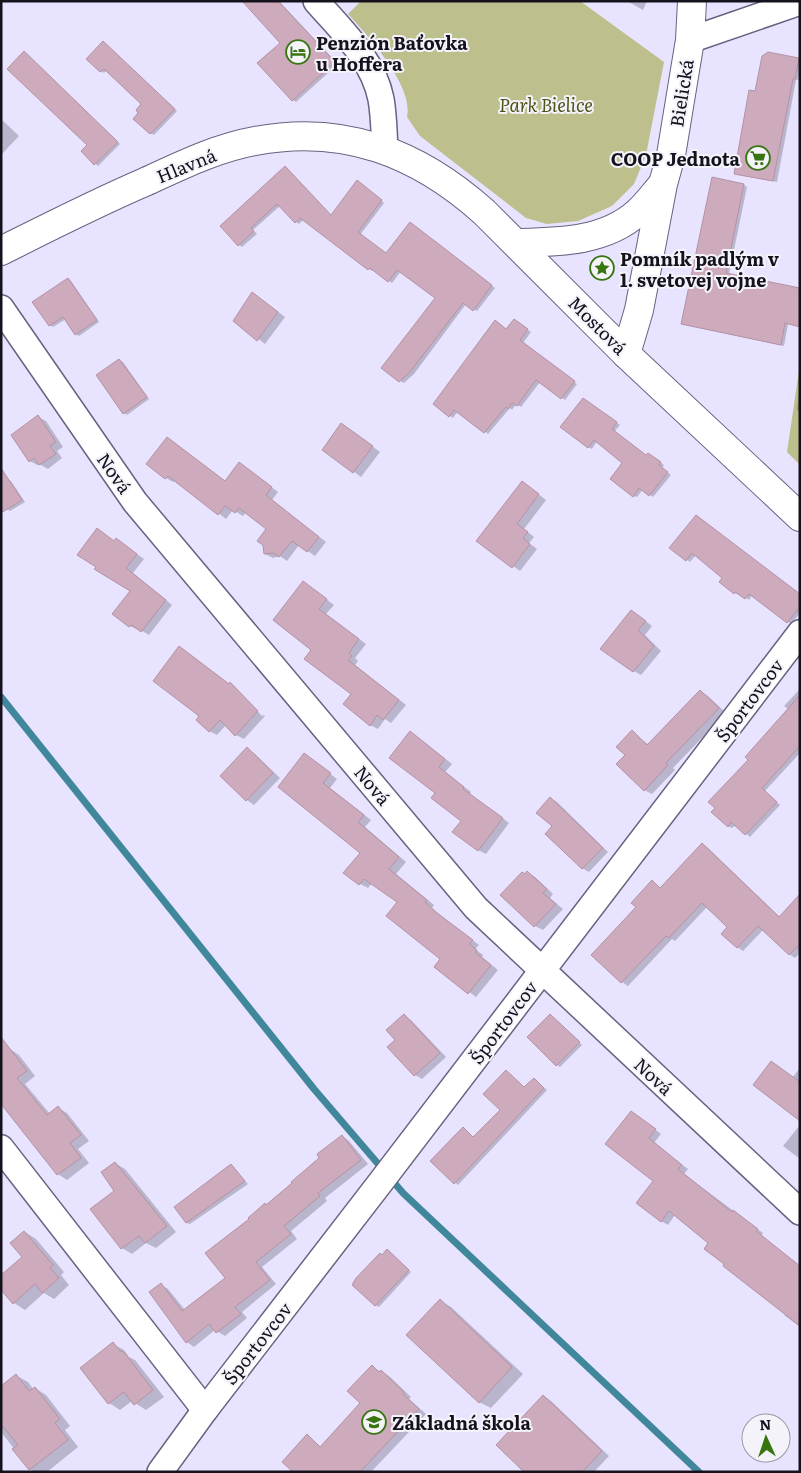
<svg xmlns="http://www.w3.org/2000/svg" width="801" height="1473" viewBox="0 0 801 1473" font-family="Literata,serif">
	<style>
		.green { fill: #bdbf8d }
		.shadow { fill: #0003 }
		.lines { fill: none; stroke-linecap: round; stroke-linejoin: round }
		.stream { stroke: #41879b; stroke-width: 7 }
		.building { fill: #cdaabc; stroke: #b592a4 }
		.minor-casing { stroke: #686280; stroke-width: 28 }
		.major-casing { stroke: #686280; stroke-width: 30 }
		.minor { stroke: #fff; stroke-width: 25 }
		.major { stroke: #fff; stroke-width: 28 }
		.labels { text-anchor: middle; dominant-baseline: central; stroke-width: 4; stroke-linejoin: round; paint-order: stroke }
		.poi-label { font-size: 18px; font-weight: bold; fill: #15121e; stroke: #f5f3fa; text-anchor: start }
		.street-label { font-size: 18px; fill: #15121e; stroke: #f5f3fa }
		.park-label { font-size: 18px; font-style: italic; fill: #515219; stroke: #f5f3fa }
	</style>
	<rect width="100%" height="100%" fill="#e8e3ff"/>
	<g class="green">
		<path d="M361 1H580L664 62 646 155 634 184 612 206 578 221 547 224 526 218 420 136 407 117C414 86 368 36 348 14Z"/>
		<path d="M800 364V465L787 452Z"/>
	</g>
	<g class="shadow">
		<path d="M243 1H279L338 64 296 102 293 100 281 43Z"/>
		<path d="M627 1H647L643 10Z"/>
		<path d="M103 42 177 111 154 135 150 133 140 113 143 104 107 70 104 73 101 71Z"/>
		<path d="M24 53 120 144 98 166 82 151 88 145Z"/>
		<path d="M798 59 800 60V70L798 80H796L777 182 739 175 736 173 756 93Z"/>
		<path d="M1 119 19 136 1 155Z"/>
		<path d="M286 168 332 216 361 184 384 203 360 235 387 254 413 225 495 288 477 311 466 304 414 374 404 383 400 381 437 297 401 271 392 283 389 281 374 270 372 271 369 269 304 219 299 224 296 222 280 206 253 230 257 234 242 247 239 245Z"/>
		<path d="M744 185 747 187 729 274 800 290V327L788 324 784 346 683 324Z"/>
		<path d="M68 279 71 281 99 322 79 336 76 334 66 319 53 327 50 325Z"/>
		<path d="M260 298 285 317 265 344 234 320Z"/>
		<path d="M518 322 531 332 523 343 577 384 565 400 540 382 521 407 516 404 512 410 510 408 488 434 458 411 453 418 434 404 507 331Z"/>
		<path d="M119 360 123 362 149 399 127 415 124 413Z"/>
		<path d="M799 390H800V412L797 410Z"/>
		<path d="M587 401 620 425 614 432 647 456H652L664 465 662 468 671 475 653 497 643 489 637 497 633 496 624 463 597 441 592 449 588 447Z"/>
		<path d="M38 417 46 421 63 447 57 451 62 458 48 469 39 464 37 465 30 461Z"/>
		<path d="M348 429 380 452 361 477 323 449Z"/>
		<path d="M168 438 226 482 247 468 278 492 272 500 326 542 315 556 299 545 287 561 280 556 273 558 265 554 268 528 246 512 243 516 233 510 226 519 175 480 173 482 166 478Z"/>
		<path d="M7 479 11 481 25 502 10 511 7 509Z"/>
		<path d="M529 487 546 500 524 529 534 537 529 543 537 549 520 571 478 541Z"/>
		<path d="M696 516 800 595V613L791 624 752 595 749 600 739 593 738 594 735 593 721 582 724 578 696 555 690 562 671 547Z"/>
		<path d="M117 540 144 559 133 573 172 605 149 635 139 629 138 630 130 626 132 590 115 542Z"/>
		<path d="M303 582 334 605 326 614 366 644 355 658 358 661 355 665 406 705 391 723 385 719 378 729 370 725 352 694 313 649Z"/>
		<path d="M639 616 652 626 645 635 661 651 641 675 634 671Z"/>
		<path d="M186 652 230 685 235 686H233L262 716 264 715 238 688 265 716 244 739 236 735 226 725 217 735 209 731 201 716Z"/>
		<path d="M800 689V753L765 791 780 805 750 837 736 825 732 828 728 826 750 760 788 709 784 706Z"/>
		<path d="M700 691 708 696 726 713 673 768 675 770 652 794 644 790 632 732 649 745Z"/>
		<path d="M417 737 452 764 445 772 471 792 470 794 509 823 486 854 478 850 463 821 436 793Z"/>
		<path d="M247 749 254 753 280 778 254 805 247 800 221 776Z"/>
		<path d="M305 755 337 779 330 788 371 820 365 827 406 862 396 874 434 905 432 908 445 919 479 945 475 949 483 955 482 957 498 970 476 997 436 967 442 959 399 902 372 883 368 888 360 884 361 853Z"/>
		<path d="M550 798 557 802 608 852 589 872 582 868 554 826Z"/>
		<path d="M703 844 708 848 780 917 800 896V953L795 958 789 954 763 930 743 951 737 947 729 927 707 907 675 941 672 939 628 986 622 982 593 955 637 907 653 882 661 888Z"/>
		<path d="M528 873 535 877 553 894 550 898 563 909 543 930 535 926 502 895Z"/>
		<path d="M550 1015 582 1045 560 1067 557 1065Z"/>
		<path d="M404 1016 411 1020 446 1057 422 1079 415 1075 397 1040Z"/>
		<path d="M10 1049 19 1055 35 1076 25 1084 50 1114 58 1108 67 1113 89 1141 78 1149 89 1163 67 1180 58 1174 1 1102Z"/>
		<path d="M800 1068V1111L792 1078Z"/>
		<path d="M506 1071 525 1088 534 1079 547 1090 458 1185 432 1161 466 1130 474 1138 502 1110Z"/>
		<path d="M638 1116 661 1134 654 1143 688 1169 684 1174 763 1233 761 1236 800 1266V1327L784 1315 786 1313 726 1264 710 1243 675 1215 668 1225 661 1221 655 1181Z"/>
		<path d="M800 1125V1159L783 1146Z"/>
		<path d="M342 1136 349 1141 368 1164 325 1198 327 1201 291 1231 297 1239 262 1267 276 1284 242 1312 247 1318 225 1336 215 1330 194 1347 187 1342 161 1285 168 1289 185 1310 227 1278 267 1206 321 1158Z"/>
		<path d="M115 1163 125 1169 176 1232 156 1248 146 1243 132 1254 122 1248 116 1191Z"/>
		<path d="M231 1166 248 1184 190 1224 187 1223 176 1208Z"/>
		<path d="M25 1232 36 1239 64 1272 61 1275 69 1285 54 1299 44 1293 25 1310 14 1303 24 1258Z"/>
		<path d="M390 1252 411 1272 379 1307 375 1305 382 1256Z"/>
		<path d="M440 1301 451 1307 523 1374 491 1408 479 1402Z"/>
		<path d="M113 1344 124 1350 129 1357 135 1360 164 1397 146 1410 132 1401 120 1410 109 1403Z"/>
		<path d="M372 1367 389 1376 411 1397 409 1399 426 1414 371 1472H291L290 1470 308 1436 321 1447 361 1403Z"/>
		<path d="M17 1376 28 1382 33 1389 35 1388 46 1395 70 1426 65 1430 78 1447 47 1472H34L30 1469 1 1432V1388Z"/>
		<path d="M544 1396 551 1401 609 1456 594 1472H526Z"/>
	</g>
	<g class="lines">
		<path class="stream" d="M1 697 314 1089 403 1193 699 1472"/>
	</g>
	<g class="building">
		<path d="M242 1H278L335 62 292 101 257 63 280 43Z"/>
		<path d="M103 41 175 109 150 134 133 119 138 113 136 110 141 104 104 69 100 72 86 59Z"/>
		<path d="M24 51 118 142 94 165 81 151 87 145 7 69Z"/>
		<path d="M768 52 799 58 795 79H793L773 181 734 174 749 90 755 91 762 56Z"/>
		<path d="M285 166 331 215 357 180 382 200 358 232 386 253 410 222 492 285 473 311 463 303 410 372 399 382 381 368 435 298 397 270 388 282 370 268 368 270 300 218 295 223 277 204 251 228 254 231 238 246 220 226Z"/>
		<path d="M712 177 744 184 726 273 800 288V327L785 323 781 345 681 324Z"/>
		<path d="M68 278 97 320 75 335 63 317 49 326 32 302Z"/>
		<path d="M252 292 278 312 257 341 233 321Z"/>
		<path d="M514 319 528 329 520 340 575 381 561 399 536 380 517 406 512 403 508 409 506 407 484 433 454 410 449 417 433 404 495 320 506 329Z"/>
		<path d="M119 359 147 397 123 414 96 375Z"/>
		<path d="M583 398 617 422 612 429 646 455 648 453 661 462 659 465 668 472 649 496 639 488 633 497 610 479 622 463 594 440 588 448 560 427Z"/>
		<path d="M38 415 56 442 50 446 56 454 39 465 34 458 29 462 11 435Z"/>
		<path d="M341 423 373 446 353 473 322 450Z"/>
		<path d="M167 437 225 481 239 462 272 487 266 495 319 537 307 552 292 541 279 557 273 553 264 554 263 545 257 541 266 529 239 508 235 513 225 506 218 515 168 476 165 479 146 464Z"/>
		<path d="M1 468 22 500 1 513Z"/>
		<path d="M522 481 539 494 517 524 528 532 523 538 530 544 512 568 476 541Z"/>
		<path d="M696 515 800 594V607L787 623 749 594 745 599 735 592 734 594 719 582 722 578 692 553 686 561 669 548Z"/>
		<path d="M97 528 114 541 116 538 137 554 126 568 166 600 141 632 132 625 129 627 112 614 130 591 94 569 96 567 77 555Z"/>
		<path d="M303 581 327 599 319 609 359 639 349 653 352 656 348 660 399 700 383 720 377 715 370 726 343 704 351 694 304 659 311 650 273 620Z"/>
		<path d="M631 610 646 621 638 630 654 646 633 672 600 649Z"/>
		<path d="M179 646 229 684 230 682 258 711 235 736 220 720 209 732 196 720 199 716 153 681Z"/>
		<path d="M700 690 719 708 666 763 668 765 644 791 616 764 625 755 616 747 632 730 647 745Z"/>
		<path d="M800 695V746L762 788 777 802 745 835 731 822 728 827 711 812 715 808 708 802 748 760 745 757Z"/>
		<path d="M410 731 445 759 439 767 464 787 463 789 503 818 478 851 452 832 461 821 431 798 435 793 389 758Z"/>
		<path d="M247 747 273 773 246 801 220 776Z"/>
		<path d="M304 753 331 773 323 783 364 815 358 822 399 857 389 869 427 900 425 902 437 913 473 940 469 944 477 950 475 952 491 965 468 994 434 967 440 959 386 916 397 902 364 879 359 885 343 873 360 853 278 787Z"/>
		<path d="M550 797 603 848 582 869 545 834 552 826 536 813Z"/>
		<path d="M702 843 779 917 800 894V944L789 955 758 926 737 948 721 934 727 927 702 903 669 938 666 936 621 983 591 955 636 907 631 903 652 880 660 888Z"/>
		<path d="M527 871 547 889 543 893 556 904 534 927 500 895 522 872 525 874Z"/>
		<path d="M404 1014 440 1053 414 1076 387 1047 395 1040 386 1030Z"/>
		<path d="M550 1014 580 1042 556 1066 527 1037Z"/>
		<path d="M1 1037 27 1071 17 1078 47 1115 58 1106 81 1135 70 1143 81 1158 57 1175 1 1104Z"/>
		<path d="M771 1061 800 1082V1121L753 1085Z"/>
		<path d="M506 1070 524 1087 534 1078 544 1088 454 1184 430 1161 463 1127 473 1137 500 1110 483 1094Z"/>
		<path d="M631 1111 656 1129 649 1138 682 1165 678 1169 732 1212 733 1210 758 1229 756 1231 800 1266V1326L723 1266 724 1264 704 1249 708 1243 669 1211 661 1222 636 1203 653 1181 605 1144Z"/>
		<path d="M342 1135 361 1160 318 1193 320 1196 284 1226 291 1234 256 1262 270 1280 235 1307 241 1314 216 1333 209 1324 186 1343 149 1292 161 1283 182 1311 225 1278 205 1253 249 1219 248 1218 265 1203 266 1205 292 1183 291 1182 319 1158 317 1154Z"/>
		<path d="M115 1162 167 1226 145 1243 139 1236 121 1249 90 1209 114 1191 101 1172Z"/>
		<path d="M231 1164 245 1181 186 1223 174 1207Z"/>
		<path d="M24 1231 53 1265 50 1268 59 1278 42 1293 35 1284 13 1304 1 1290V1275L22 1257 10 1243Z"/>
		<path d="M387 1249 409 1270 375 1306 352 1285 356 1278 380 1253 382 1255Z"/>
		<path d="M440 1299 512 1367 479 1403 406 1335Z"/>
		<path d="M113 1342 120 1351 124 1352 153 1390 134 1405 124 1392 108 1404 80 1368Z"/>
		<path d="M372 1365 379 1372 381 1370 404 1392 403 1394 419 1409 360 1472H293L282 1462 307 1434 320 1447 360 1403 347 1391Z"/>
		<path d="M16 1374 29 1391 35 1387 60 1419 55 1423 68 1440 29 1470 12 1449 18 1445 1 1424V1386Z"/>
		<path d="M543 1395 602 1451 582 1472H524L496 1445Z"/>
	</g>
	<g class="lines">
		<g class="minor-casing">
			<g id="minor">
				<path d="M316 1C342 31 373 59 381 99 384 116 384 133 385 150"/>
				<path d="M690 40 800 2"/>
				<path d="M1 308 135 502 476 908 800 1212"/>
				<path d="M1 1148 205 1410"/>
				<path d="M160 1472 205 1410 380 1183 800 633"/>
			</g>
		</g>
		<g class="major-casing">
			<g id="major">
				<path d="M516 243C558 242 605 242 638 212 647 204 654 194 662 185"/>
				<path d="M1 251C49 227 96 203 145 182 180 166 216 148 255 141 344 124 418 153 484 212L626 354 800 517"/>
				<path d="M626 354 639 310 663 184 671 155 690 40 692 1"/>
			</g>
		</g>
		<use href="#minor" class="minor"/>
		<use href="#major" class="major"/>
	</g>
	<defs>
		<g id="hotel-ring" transform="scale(1.25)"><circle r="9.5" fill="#f5f3fa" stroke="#367510" stroke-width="1.5"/><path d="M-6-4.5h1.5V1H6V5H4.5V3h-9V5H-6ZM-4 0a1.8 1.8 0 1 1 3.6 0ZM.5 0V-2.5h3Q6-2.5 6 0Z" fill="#367510"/></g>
		<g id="supermarket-ring" transform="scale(1.25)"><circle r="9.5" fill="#f5f3fa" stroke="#367510" stroke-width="1.5"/><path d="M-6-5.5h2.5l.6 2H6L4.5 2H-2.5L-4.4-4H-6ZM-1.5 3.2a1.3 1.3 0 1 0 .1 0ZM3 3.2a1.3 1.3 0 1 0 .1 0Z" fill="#367510"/></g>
		<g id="sight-ring" transform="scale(1.25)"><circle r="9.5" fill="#f5f3fa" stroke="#367510" stroke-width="1.5"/><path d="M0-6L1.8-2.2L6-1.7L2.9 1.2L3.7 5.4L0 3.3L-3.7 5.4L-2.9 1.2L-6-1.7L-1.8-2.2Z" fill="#367510"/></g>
		<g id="school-ring" transform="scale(1.25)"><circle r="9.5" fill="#f5f3fa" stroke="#367510" stroke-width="1.5"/><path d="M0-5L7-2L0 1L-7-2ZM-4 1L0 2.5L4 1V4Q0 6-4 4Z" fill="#367510"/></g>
	</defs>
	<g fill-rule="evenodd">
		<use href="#hotel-ring" x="298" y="52"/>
		<use href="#supermarket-ring" x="758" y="158"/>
		<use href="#sight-ring" x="602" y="268"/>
		<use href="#school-ring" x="374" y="1422"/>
	</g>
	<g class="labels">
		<g class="poi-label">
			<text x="316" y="42">Penzión Baťovka<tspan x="316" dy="21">u Hoffera</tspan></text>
			<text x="740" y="158" text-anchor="end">COOP Jednota</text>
			<text x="620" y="258">Pomník padlým v<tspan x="620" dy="21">1. svetovej vojne</tspan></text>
			<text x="392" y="1422">Základná škola</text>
		</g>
		<g class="street-label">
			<text transform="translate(681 93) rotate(-81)">Bielická</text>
			<text transform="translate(186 165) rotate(-22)">Hlavná</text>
			<text transform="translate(598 325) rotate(45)">Mostová</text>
			<text transform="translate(115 473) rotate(55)">Nová</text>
			<text transform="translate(749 700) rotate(-53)">Športovcov</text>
			<text transform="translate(373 785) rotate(50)">Nová</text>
			<text transform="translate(503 1022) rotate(-53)">Športovcov</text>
			<text transform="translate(654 1076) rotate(43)">Nová</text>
			<text transform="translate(257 1343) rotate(-52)">Športovcov</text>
		</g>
		<g class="park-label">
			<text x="546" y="104">Park Bielice</text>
		</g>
	</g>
	<rect width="801" height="1473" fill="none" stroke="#15121e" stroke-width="5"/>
	<g transform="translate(766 1438) rotate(357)"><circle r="24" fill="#f5f3fa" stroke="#9b99a2"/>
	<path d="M0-4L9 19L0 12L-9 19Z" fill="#367510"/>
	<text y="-8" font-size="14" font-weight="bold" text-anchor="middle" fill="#15121e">N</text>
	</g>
</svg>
